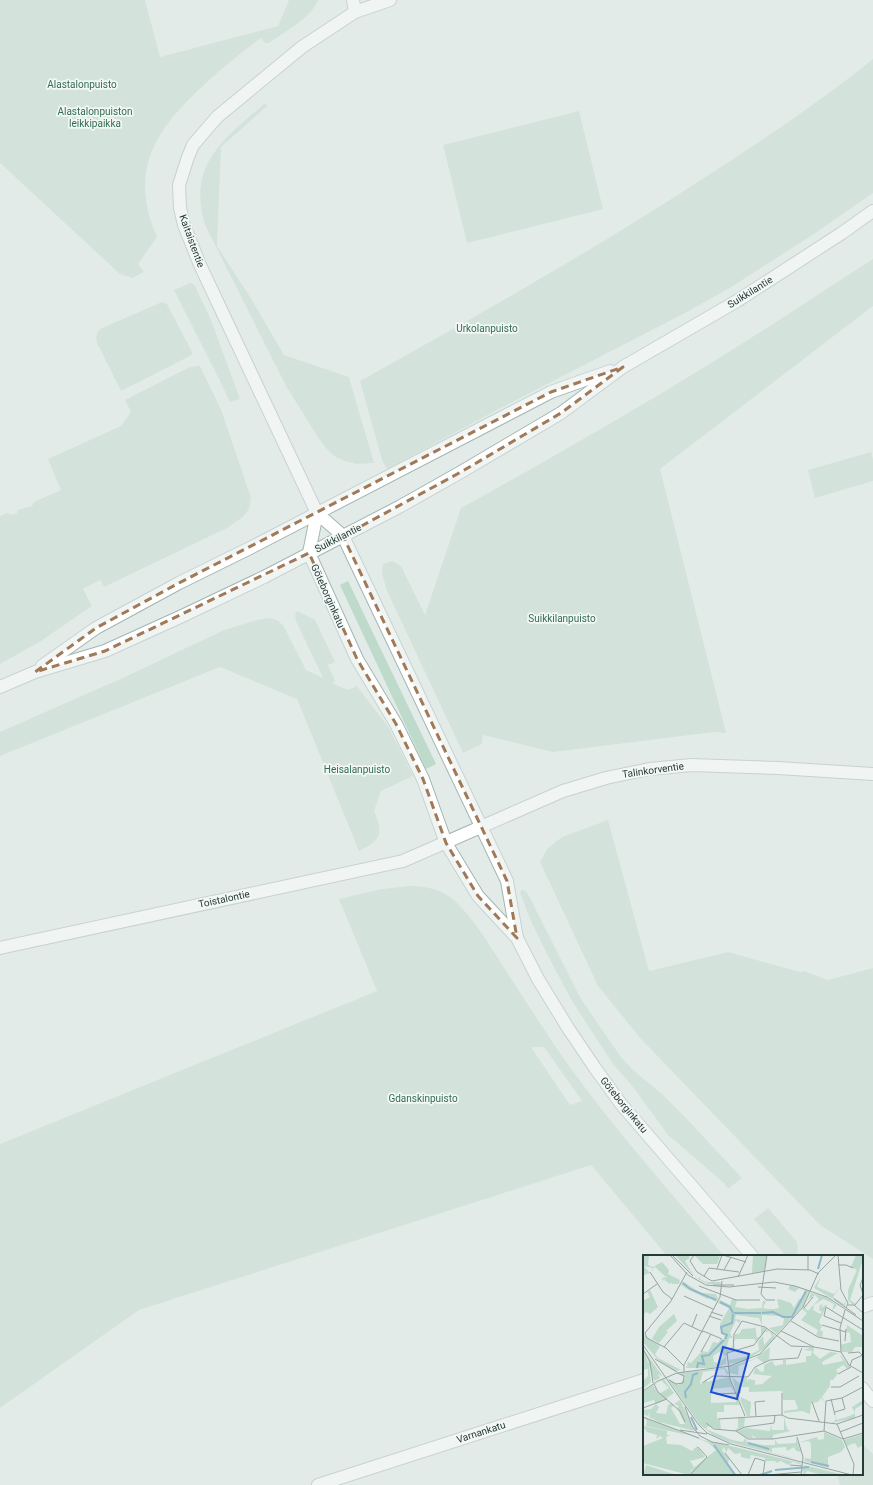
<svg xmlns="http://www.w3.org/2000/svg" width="873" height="1485" viewBox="0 0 873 1485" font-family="Roboto,sans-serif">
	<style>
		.green { fill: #bedaca; fill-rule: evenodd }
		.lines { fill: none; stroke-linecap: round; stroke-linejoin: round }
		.street-casing { stroke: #a6b3b0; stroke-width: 14 }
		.secondary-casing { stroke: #a3b6b2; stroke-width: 14 }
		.street { stroke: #fff; stroke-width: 12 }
		.secondary { stroke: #fff; stroke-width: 12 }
		.marked { fill: none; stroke: #a07958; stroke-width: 3; stroke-dasharray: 8 5; stroke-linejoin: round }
		.labels { text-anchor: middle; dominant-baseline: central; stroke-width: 3.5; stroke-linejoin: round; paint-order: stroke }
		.park-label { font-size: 10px; fill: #336d52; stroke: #f3f8f6 }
		.street-label { font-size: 10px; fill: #253b38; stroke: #f3f8f6 }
		.inset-river { fill: none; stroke: #91b9ca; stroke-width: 2 }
		.inset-road { fill: none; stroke: #97a5a2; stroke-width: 1 }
		.view { fill: #1d4ed8; fill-opacity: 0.15; stroke: #1d4ed8; stroke-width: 2 }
		.inset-edge { fill: none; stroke: #253b38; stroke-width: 2 }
	</style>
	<rect width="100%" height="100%" fill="#e3ebe9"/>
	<g class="green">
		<path d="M0 0H145L160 57 278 26 289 0H318C312 18 284 32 269 43H265L261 38C241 53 222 68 204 85 155 130 128 171 157 237L138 264 144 272 132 278 120 274 0 163Z"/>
		<path d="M873 59V193L817 232 733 286 687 312 499 409 387 469 382 460 360 381C473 318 585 255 693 185 755 145 816 105 873 59Z"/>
		<path d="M264 104 268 105 221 147 217 246 252 300 284 355 349 377 374 463 356 464 342 460 334 456 326 448 319 439 286 386 205 225C187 164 223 140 264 104Z"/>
		<path d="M579 111 603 209 467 243 443 145Z"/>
		<path d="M873 259V306L660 469 726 733 714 732 553 752 483 735 482 744 463 753 387 591 382 574 383 564 392 561 401 566 425 615 461 508C557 455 653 400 746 341 789 314 831 286 873 259Z"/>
		<path d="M190 283 194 284 211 320 240 399 230 402 220 381 174 290Z"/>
		<path d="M162 302 167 304 192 352V355L121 391 97 343C95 337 97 331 102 328Z"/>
		<path d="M196 366H200L222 412 251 498 249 509 243 517 227 528 104 587 100 580 83 589 92 606 41 641 0 664V516L7 513 11 515 17 513 18 510 32 506 34 502 61 490 48 459 121 426 131 412 125 400 188 368Z"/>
		<path d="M871 452 873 459V481L815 498 808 470Z"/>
		<path d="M348 581 436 764 426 769 340 585Z"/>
		<path d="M297 611 315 620 335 662 328 665 335 681 332 683 348 690 357 686 389 728 413 776 381 791 374 811C384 833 381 841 359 851L297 699 220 667 0 756V732L127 676 224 630 257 620 270 618 277 620 283 625 306 670 323 678 296 621 295 615Z"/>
		<path d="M608 820 649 971 728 952 800 972 804 971 828 980 873 968V1259L820 1225 641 1039 598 986 540 862 547 849 562 837Z"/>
		<path d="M410 886C430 886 447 891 461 907 477 924 489 944 501 963 522 995 542 1027 564 1059 613 1128 670 1191 724 1256H667L591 1165 139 1310 0 1408V1144L377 991 339 899 382 889ZM531 1047H544L582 1101 570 1105Z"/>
		<path d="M521 890H523L527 892 581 999 621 1057 634 1071 663 1095 684 1116 742 1178 728 1189 724 1183 668 1135 633 1087 613 1064 572 1001 548 956 530 919 520 893Z"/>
		<path d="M768 1208 797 1242 798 1250 796 1256H786L754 1219Z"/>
		<path d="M862 1444 873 1454V1485H840L837 1474H862Z"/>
	</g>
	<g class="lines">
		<g class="street-casing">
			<g id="street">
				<path d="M353 0 355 12"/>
				<path d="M317 513 200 265 184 225 180 208 179 185 188 157 193 145 217 117 302 47 355 12 390 0"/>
				<path d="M0 948 403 861 563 791 606 778 649 769 692 765 778 768 873 774"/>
				<path d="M862 1307 873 1303"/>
				<path d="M318 1485 644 1380"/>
			</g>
		</g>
		<g class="secondary-casing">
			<g id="secondary">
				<path d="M317 513 309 553 357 659 396 724 423 779 446 843 478 896 517 938 538 979 568 1028 595 1068 621 1104 752 1256"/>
				<path d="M317 513 343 536 507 881 517 938"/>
				<path d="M42 666 96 628 179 583 250 548 551 392 610 371"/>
				<path d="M0 687 35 672 105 651 180 617 264 577 399 507 461 472 561 413 623 367 737 301 842 233 873 211"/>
				<path d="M862 1388 873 1401"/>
			</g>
		</g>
		<use href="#street" class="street"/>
		<use href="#secondary" class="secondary"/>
	</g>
	<path d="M0 0H873V1485H0ZM623 367 561 413 461 472 343 536 507 881 517 938 478 896 446 843 423 779 396 724 357 659 309 553 105 651 35 672 96 628 179 583 551 392Z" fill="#e3ebe9" fill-opacity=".55" fill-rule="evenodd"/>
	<path class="marked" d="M623 367 561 413 461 472 343 536 507 881 517 938 478 896 446 843 423 779 396 724 357 659 309 553 105 651 35 672 96 628 179 583 551 392Z"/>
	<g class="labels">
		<g class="park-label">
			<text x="82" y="84">Alastalonpuisto</text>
			<text x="95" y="111">Alastalonpuiston<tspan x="95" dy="12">leikkipaikka</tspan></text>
			<text x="487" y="328">Urkolanpuisto</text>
			<text x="562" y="618">Suikkilanpuisto</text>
			<text x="357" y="769">Heisalanpuisto</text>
			<text x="423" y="1098">Gdanskinpuisto</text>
		</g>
		<g class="street-label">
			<text transform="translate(192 241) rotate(70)">Kaitaistentie</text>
			<text transform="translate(750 292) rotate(-32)">Suikkilantie</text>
			<text transform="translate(338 538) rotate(-27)">Suikkilantie</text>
			<text transform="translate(328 596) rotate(66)">Göteborginkatu</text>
			<text transform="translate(653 770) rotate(-8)">Talinkorventie</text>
			<text transform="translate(224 899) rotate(-12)">Toistalontie</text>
			<text transform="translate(624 1105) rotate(51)">Göteborginkatu</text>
			<text transform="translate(481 1432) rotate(-18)">Varnankatu</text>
		</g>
	</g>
	<g transform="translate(643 1255)">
		<rect width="220" height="220" fill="#e3ebe9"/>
		<path d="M0 0H6L5 10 10 12 19 7 26 15 25 19 37 25 36 29H29V26L28 29 25 28 22 25 15 29 23 24 18 25 21 22 24 23 12 12 7 17 10 13 1 11 7 18 1 20ZM32 0H45L47 3 42 6 51 21 55 24 58 21 57 24 63 27H77L78 29H65L53 23ZM73 0 77 2 74 9H60L52 1ZM110 0H124L121 16 109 18ZM213 0H220V4L207 45 213 49H209L205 45V35L214 15 208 12ZM178 21 174 32 191 39 197 32 190 42 201 49 203 45 202 51 171 33ZM39 26 58 38 73 39 75 44 73 47 66 41 65 44 44 34 38 30ZM147 30 166 35V37L160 51 134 79 126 73 140 70 141 63 137 61 119 60V70L116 63 93 60 92 64 98 65 96 68 93 65 87 78 90 83H86L84 91V95L89 92V94L82 102 78 96 70 101 71 107 75 108 83 102V109L70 113H43L45 107 48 108 59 96 65 97 70 87 75 88 78 84 81 85 82 80 79 79 77 69 86 53 75 48 77 45 87 50 89 44 94 45 92 52 105 54 119 53 120 46H123L120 53 125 54H131V51V54L136 53 134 45 136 44 148 48 151 53 156 44 160 43 162 35 148 31 156 33 152 37 145 34ZM7 35 15 52 7 59 3 57 0 60V46L7 42 4 37ZM168 38 183 42 194 50 189 56 191 49 180 44 171 50 170 55 177 59 179 57 176 55 177 50 180 49 178 53 184 49 176 67 179 71 177 75 180 77 179 82 173 80 175 75 158 65 164 58 159 54 164 47 161 52 165 56 176 44 172 40 165 45ZM31 59 34 66 23 76 25 77 16 88 9 84 16 72ZM112 69 114 83 118 81V71L123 73 118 82 105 92 91 94 92 79H96L99 74 112 73ZM91 84H112V87L104 92 92 94ZM204 70 220 81V92H212L209 97H199L197 90 208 87 207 78 203 77ZM124 75H125L131 80 132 82 123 93 99 107 86 109 85 105 102 102 116 95 115 87 120 81 121 90 129 81 126 76 122 78ZM0 79 17 91 12 99 15 103 38 115 32 116 15 105 0 87ZM127 92 126 105 121 108 114 103 96 111 95 120 87 118 86 112 111 104ZM167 93H171L170 98 177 104 187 97 195 98 179 107 180 110 200 106 196 98 207 112 205 114 200 110 193 115 195 118 190 125H187V131L179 142 182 147 178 143 175 147 168 148 167 159 159 156 141 158V156L155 154 152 145H140L139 136 106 137V132H98L96 137 94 138 93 137 89 122 99 130 100 123H104V128L105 124 112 125V130L119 129 129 121 110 119 113 112 118 117 121 116V110L129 106 132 111 140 109V105H143V110L163 107V101H168L169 96 160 95ZM0 95 5 104 8 127 0 134V126L5 121V114L0 115ZM1 95 20 122 15 119 17 123 11 126ZM85 112 86 119 84 120 81 114 60 117 57 128 59 129 64 124V127L86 122 91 137 88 132 68 134V148L93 147V140L97 150H81V157H74V164L77 165 78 175 90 176 95 173V163L102 162 101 172 91 176 79 175 65 171 63 174 89 185 100 187 102 183 104 187 120 190H132V185L135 189 153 188V182L158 197 153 196 151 192 144 196 143 192 129 193V197L115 194 150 203H148L86 187 70 180 57 170 24 123 36 130 42 123 37 118 82 113 85 117ZM21 124 31 138 18 147 13 149 11 145 0 148V137L10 130 16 139 26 133 18 125ZM96 139 98 146V142L108 147 107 161H104L95 140ZM37 145 52 176 16 167 6 162 7 155 5 161 0 159V155L8 154 13 149 16 152 13 158 23 159 25 150 29 148 31 151 28 153 37 169H42L34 153 36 151 31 149ZM220 145V149L212 154V163L188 168 193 165 192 160 194 165 209 160 212 158 209 152ZM0 162 60 185 88 191 157 208 159 210 150 207 145 210 138 206 133 208 132 206H122V203L108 200 107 204 98 202V198L92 199 85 193 83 198 81 192 79 195 86 204 85 208 94 220H47L48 215 73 195 66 188 45 180 3 171 4 166ZM141 162 144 174 147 176 130 180V184L113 183 109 180 110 183H104L94 176 103 173 127 176 128 169 129 175H141ZM0 171 24 176V180H27L23 182 24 189 38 190 49 196 54 191 62 202 47 206 51 212 46 220 0 208V191L20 183 17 181 13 184 14 180 4 177ZM181 177 199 185 202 192 198 197 185 202V213L161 206 162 203 168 204V189L166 186 157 187 174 182 175 185 181 184ZM220 179V190L215 193 212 188 204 191 201 185ZM3 210 27 218 36 220H0ZM162 210 165 211 201 220H180L164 216 161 220 159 215Z" fill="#bedaca" fill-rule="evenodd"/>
		<path class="inset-river" d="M175 14 179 0M40 28 47 34 73 45M77 47 87 52 90 58M91 58H118M119 58 130 57 140 62H149L163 36M82 84 84 80 79 78 78 72 89 68 90 59M54 113 55 108 61 109 59 101 66 100 81 85M43 143 42 137 48 129 50 120 55 118M48 162 54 175M105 188 126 194M71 190 92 220M168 207 186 211M132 215 166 212M117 220 129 216"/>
		<path class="inset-road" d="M27 0 45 20 63 30 86 32 131 27 152 31 184 42 220 66M29 0 50 21M51 0 47 6 54 17 69 26 134 14 167 15 176 19M80 0 103 7M124 0 118 39 123 45H132M195 0 198 35 205 48 203 53M195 10H203L210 13M74 14 79 0M81 15 88 2M165 15V0M7 17 20 37 29 44M61 21 66 13 96 17M95 22 105 0M220 23 217 30 220 39M70 30H91M56 31 93 45H117M115 32 133 33M0 39 14 29M41 41 70 54M191 44 213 60M205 50H212L220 40M211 50 220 58M161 53 170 42M202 55 197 73 198 97 206 110 220 118M68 57 80 61M66 61 78 65M148 66 175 82 196 86M198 68 181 61 183 52 220 75M179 70 203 77M49 72 54 59M60 76 79 84M138 76 171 92 198 97M202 86 203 74M0 90 55 169 64 178 88 189 209 220M21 92 41 68 60 77M0 94 7 107 10 128M90 95 91 79 99 66 122 72 148 91 171 92M58 97 68 79M205 98 216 97 219 100M12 104 34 117M41 111 23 93 4 83 2 78 28 46 44 17M207 111 209 105 220 100M41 117V110L77 42 79 26M195 119 208 112M87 124 84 98 111 90 124 73M87 124 102 161M26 125 33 129 40 128 41 121 34 118M59 128 70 121 105 122 112 112 127 105 155 103 159 93M11 129 15 137 37 156 42 167M188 132H197L216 121M0 136 15 126 34 118 87 111 117 99 160 52 175 18 193 0M72 139 97 138V133M188 144 192 160M169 147 176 166M42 152 49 171 57 181 69 187 86 190M0 153 24 144M192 157 202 154 199 143M139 160 145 163 194 169M139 160V138M113 161 112 147 122 146M0 162 56 183M75 164 139 160M63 168 71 174 93 176 102 172 131 168 132 160M194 169 211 209 210 220M194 169 220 160M37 175 64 179M93 176 105 184H130L181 176 200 184M181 176 183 146 199 143 220 132M197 177 220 168M154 182 160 202 158 220M200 184 220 178M82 198 99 220M147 210 159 211M47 220 64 202 55 192M105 220 112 203 122 206 120 220M125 220 158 217"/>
		<path class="view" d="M80 92 106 99 94 144 68 137Z"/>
		<rect width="220" height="220" class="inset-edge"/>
	</g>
</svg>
